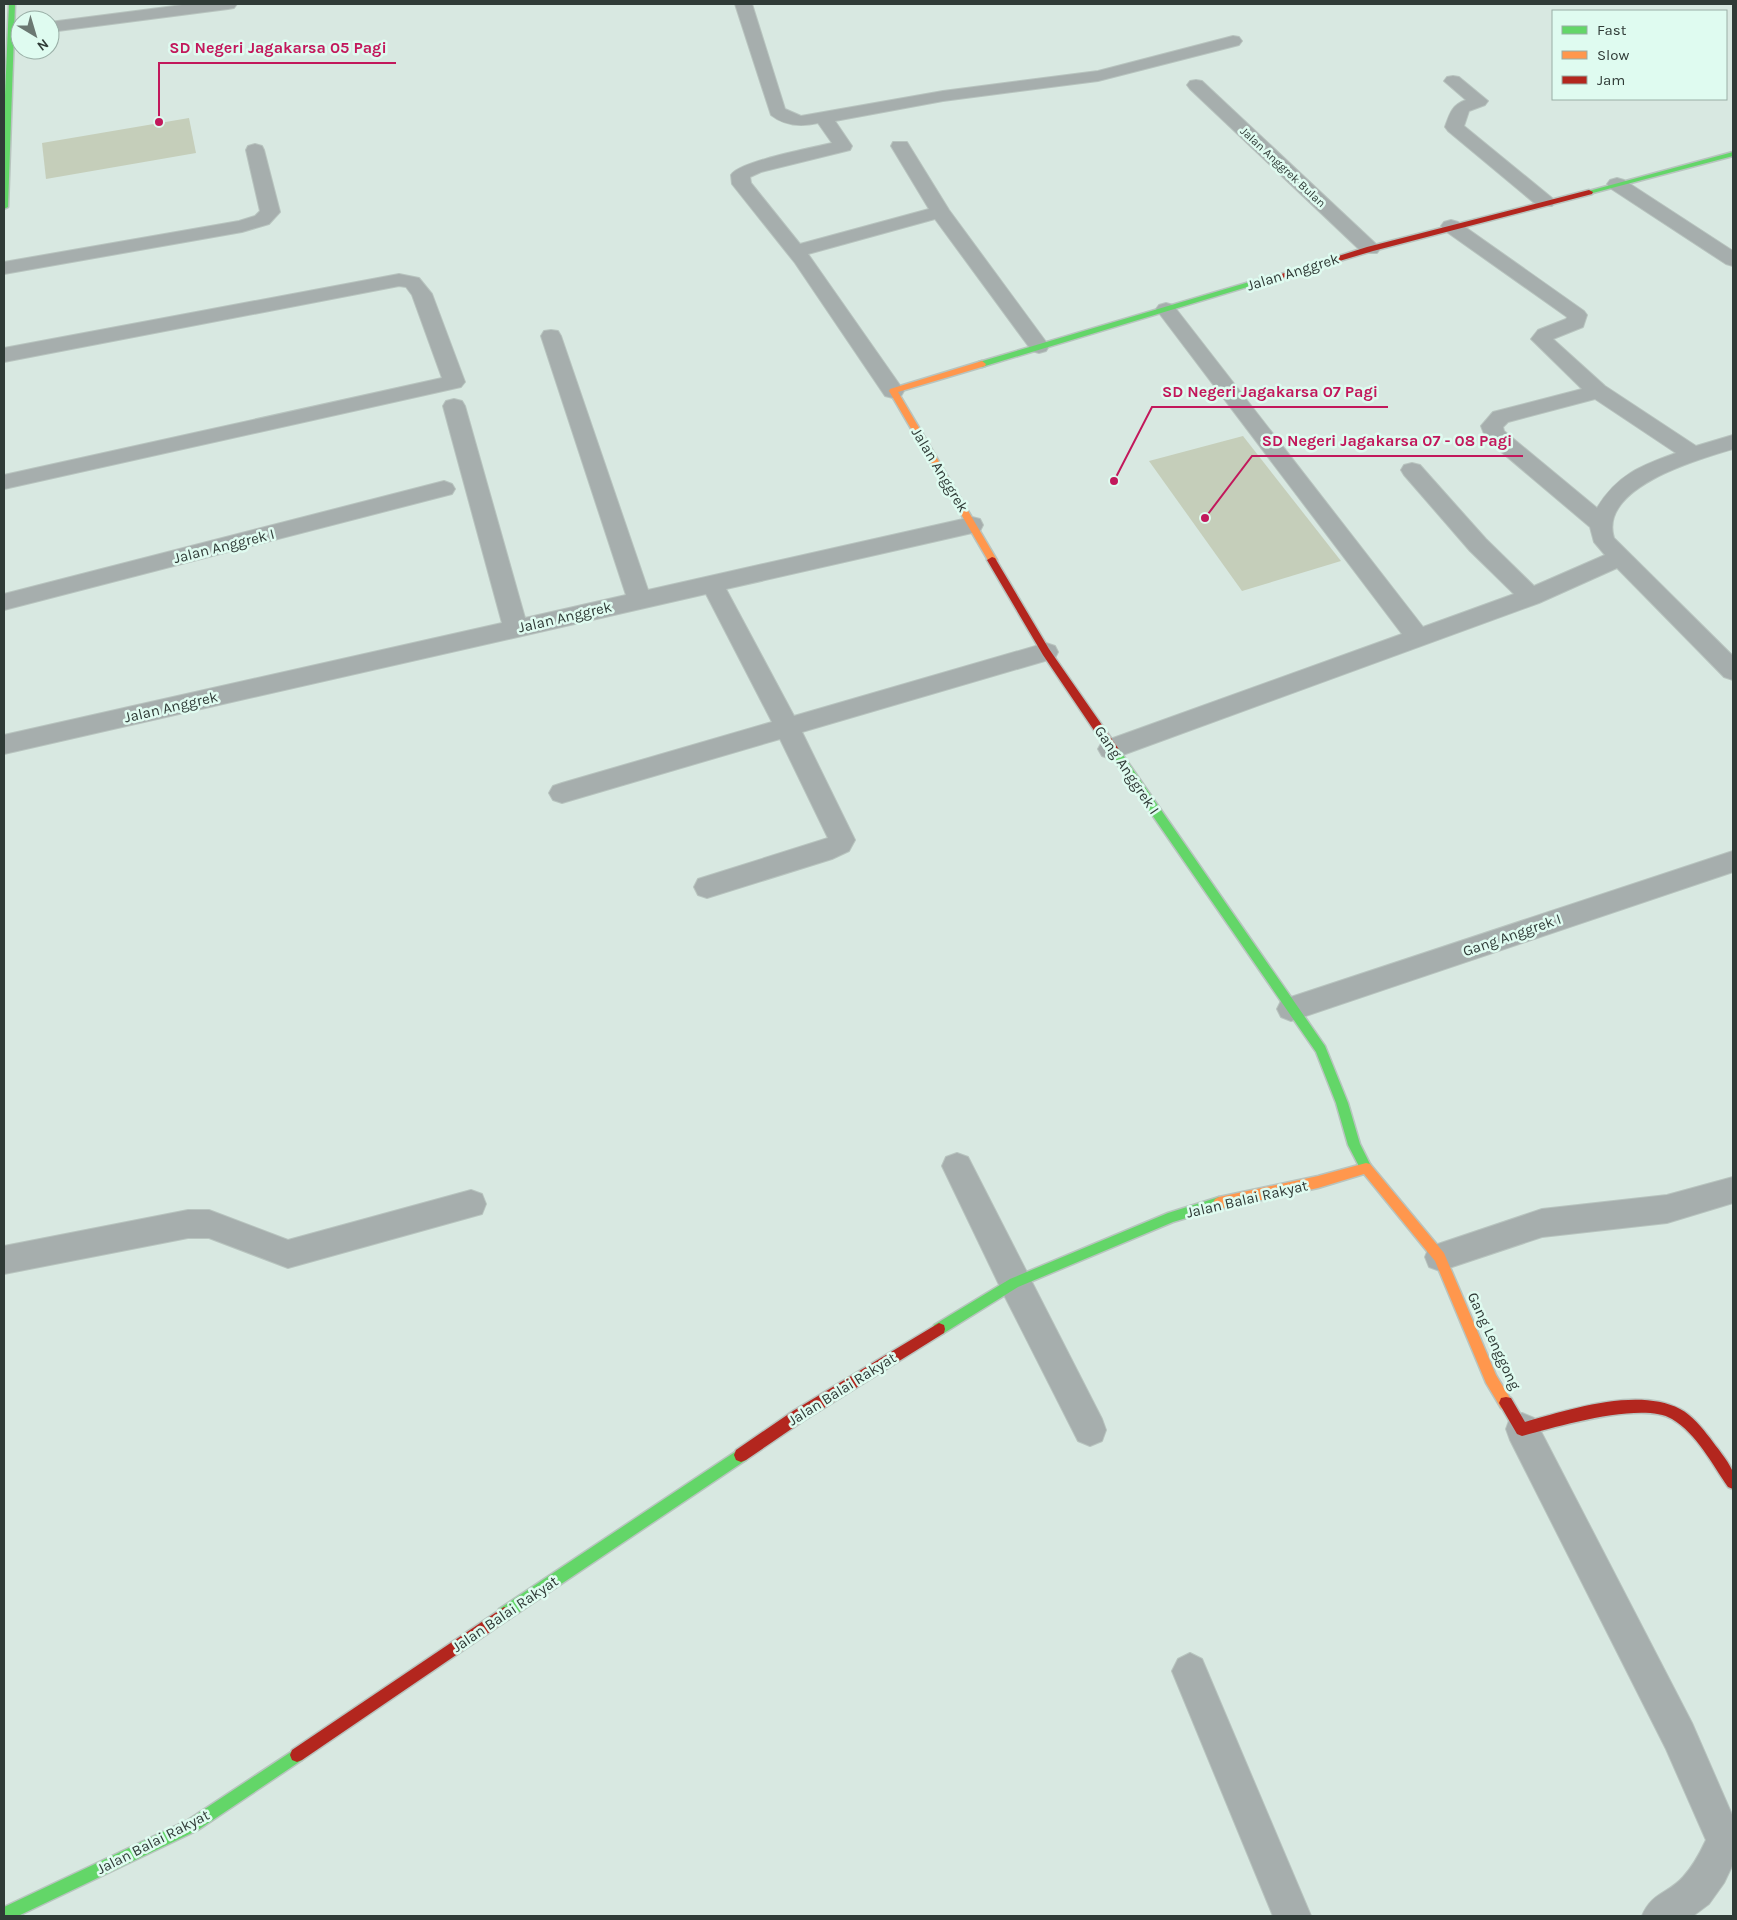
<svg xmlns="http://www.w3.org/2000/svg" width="1737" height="1920" viewBox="0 0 1737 1920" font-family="Karla,sans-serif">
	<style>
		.green { fill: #c5ceba }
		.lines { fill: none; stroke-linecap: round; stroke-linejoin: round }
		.street-casing { stroke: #b8c4bf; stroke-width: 2 }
		.fast-casing { stroke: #b8c4bf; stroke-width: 3 }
		.slow-casing { stroke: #b8c4bf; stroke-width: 3 }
		.jam-casing { stroke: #b8c4bf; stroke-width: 3 }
		.street { fill: #a6aead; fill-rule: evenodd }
		.fast { fill: #63d668; fill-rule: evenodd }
		.slow { fill: #ff974d; fill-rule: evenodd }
		.jam { fill: #b3261e; fill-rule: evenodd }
		.labels { text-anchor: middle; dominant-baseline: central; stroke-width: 5; stroke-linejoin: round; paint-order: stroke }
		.far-street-label { font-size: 12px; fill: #303b37; stroke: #dffbf0 }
		.street-label { font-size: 15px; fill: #303b37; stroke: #dffbf0 }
		.leader { fill: none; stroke: #c2185b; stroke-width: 2 }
		.callout-dot { fill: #c2185b; stroke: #dffbf0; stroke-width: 2 }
		.callout-label { font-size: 16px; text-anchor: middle; font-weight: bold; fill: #c2185b; stroke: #dffbf0; stroke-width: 5; stroke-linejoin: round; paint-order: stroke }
	</style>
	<rect width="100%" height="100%" fill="#d8e8e1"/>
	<g class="green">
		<path d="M189 118 196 153 46 179 42 143Z"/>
		<path d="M1243 436 1341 561 1242 591 1149 461Z"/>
	</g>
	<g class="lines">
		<g class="street-casing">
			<g id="street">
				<path d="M190 4H237L234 8 228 9 50 32V22Z"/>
				<path d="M735 4H752L785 109 801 116 943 91 1098 71 1233 36 1239 37 1242 41 1239 45 1098 81 943 101 835 121 852 146 850 150 761 172 750 177 751 183 800 244 929 209 891 146 893 142H907L949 210 1049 346 1046 351 1039 353 1032 351 935 219 808 254 904 391 901 396 893 398 885 396 795 263 732 184 731 175C740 161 812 148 832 143L818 123C801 127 785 126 771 115Z"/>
				<path d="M1453 76 1459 77 1488 101 1485 105 1469 111 1464 126 1552 198 1555 202 1552 206H1538L1448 131 1445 127C1450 113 1452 105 1466 100L1444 81 1447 77Z"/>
				<path d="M1196 80 1202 81 1377 245 1380 249 1377 253H1363L1190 89 1187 85 1190 81Z"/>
				<path d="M255 144 262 146 264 150 280 212 269 224 242 232 4 274V262L239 221 255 216 260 211 246 150 248 146Z"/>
				<path d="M1617 178 1624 180 1733 251V266L1726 264 1610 188 1607 184 1610 180Z"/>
				<path d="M1451 220 1458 222 1584 311 1587 315 1583 327 1553 339 1605 386 1696 446 1733 435V449C1700 459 1598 487 1614 538L1733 656V680L1724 677 1617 568 1539 603 1120 756 1111 759 1102 756 1098 749 1102 742 1402 634 1159 313 1156 309 1159 305 1166 303 1173 305 1423 627 1514 594 1470 551 1404 475 1401 470 1404 465 1412 463 1420 465 1486 539 1534 586 1605 555 1594 542 1590 527 1486 439 1481 426 1493 412 1582 389 1531 339 1538 330 1566 319 1567 317 1444 230 1441 226 1444 222ZM1595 399 1676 453C1640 466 1617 475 1597 508L1504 431 1503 427 1508 422Z"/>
				<path d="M399 274 419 278 432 294 465 382 461 387 4 489V475L442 378 412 295 406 287 399 286 4 362V348Z"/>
				<path d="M551 330 558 331 561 336 648 590 972 517 980 519 983 525 980 531 972 533 726 589 794 716 1046 643 1055 646 1058 652 1055 658 802 732 855 840 849 851 832 859 707 898 698 895 694 887 698 879 828 838 780 739 562 803 553 800 549 793 553 786 562 783 772 722 706 594 4 754V735L502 623 443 406 446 401 454 399 462 401 465 406 525 618 626 595 541 336 544 331Z"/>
				<path d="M444 481 452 484 455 489 452 494 4 610V594Z"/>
				<path d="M1733 851V872L1291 1021 1281 1017 1277 1009 1281 1001 1291 997Z"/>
				<path d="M957 1153 968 1157 1102 1419 1106 1430 1102 1441 1090 1446 1078 1441 1003 1293 942 1166 946 1157Z"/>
				<path d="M1733 1177V1203L1667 1223 1542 1237 1440 1271 1429 1267 1425 1257 1429 1247 1542 1209 1667 1195Z"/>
				<path d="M471 1190 482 1194 486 1204 482 1214 288 1268 209 1238H188L4 1274V1246L188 1210H209L288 1240Z"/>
				<path d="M1522 1413 1534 1418 1692 1723 1733 1817V1864L1724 1883 1709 1904 1693 1916H1642C1652 1892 1668 1894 1683 1877 1693 1866 1700 1853 1706 1840L1666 1749 1510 1440 1506 1429 1510 1418Z"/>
				<path d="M1190 1653 1202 1659 1311 1916H1273L1172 1671 1178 1659Z"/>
			</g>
		</g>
		<g class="fast-casing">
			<g id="fast">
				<path d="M9 4H15L8 207 4 209V118Z"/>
				<path d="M1733 152V156L1589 194 1585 192Z"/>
				<path d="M1273 275 1280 277 985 366 982 367 978 364 979 362Z"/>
				<path d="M1114 747 1118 748 1325 1046 1348 1103 1360 1144 1372 1168 1370 1172 1366 1173 1362 1172 1348 1145 1336 1103 1316 1052 1110 754 1109 751Z"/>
				<path d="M1219 1197 1223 1199 1225 1203 1223 1207 1173 1222 1018 1287 944 1333 939 1335 934 1333 933 1329 934 1325 1010 1279 1168 1213Z"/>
				<path d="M741 1448 746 1450 748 1455 746 1460 509 1619 504 1621 499 1619 497 1614 499 1609Z"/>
				<path d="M297 1748 302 1750 304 1755 302 1760 198 1830 18 1916H4V1907L188 1820Z"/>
			</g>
		</g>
		<g class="slow-casing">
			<g id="slow">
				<path d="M982 361 986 364 985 366 898 392 997 560 992 563 989 562 889 391 890 389Z"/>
				<path d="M1366 1163 1370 1164 1444 1253 1496 1375 1513 1403 1511 1408 1506 1409 1501 1408 1486 1383 1435 1261 1364 1174 1318 1188 1219 1209 1215 1207 1213 1203 1215 1199 1219 1197 1318 1176Z"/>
			</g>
		</g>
		<g class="jam-casing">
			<g id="jam">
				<path d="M1589 190 1593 192 1592 194 1373 251 1279 279 1272 277 1367 247Z"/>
				<path d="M992 557 995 558 1049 649 1118 748 1119 751 1118 754H1110L1043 655 987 560Z"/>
				<path d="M939 1323 944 1325 945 1329 944 1333 803 1421 746 1460 741 1462 736 1460 734 1455 736 1450 793 1411Z"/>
				<path d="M1506 1397 1511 1398 1525 1422C1568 1410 1637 1387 1680 1409 1692 1415 1702 1428 1710 1438 1717 1448 1727 1459 1732 1470 1735 1475 1733 1483 1733 1489L1728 1487C1712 1464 1697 1434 1672 1419 1642 1401 1556 1427 1522 1436L1517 1434 1499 1403 1501 1398Z"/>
				<path d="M504 1607 509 1609 511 1614 509 1619 302 1760 297 1762 292 1760 290 1755 292 1750Z"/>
			</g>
		</g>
		<use href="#street" class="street"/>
		<use href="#fast" class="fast"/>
		<use href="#slow" class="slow"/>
		<use href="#jam" class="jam"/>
	</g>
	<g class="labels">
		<g class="far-street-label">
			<text transform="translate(1283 167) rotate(43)">Jalan Anggrek Bulan</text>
		</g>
		<g class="street-label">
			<text transform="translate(1293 272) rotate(-17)">Jalan Anggrek</text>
			<text transform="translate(940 470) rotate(59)">Jalan Anggrek</text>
			<text transform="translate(224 546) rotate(-14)">Jalan Anggrek I</text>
			<text transform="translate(565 617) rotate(-13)">Jalan Anggrek</text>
			<text transform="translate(171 707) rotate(-13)">Jalan Anggrek</text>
			<text transform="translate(1127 770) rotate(56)">Gang Anggrek I</text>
			<text transform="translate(1512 935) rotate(-19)">Gang Anggrek I</text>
			<text transform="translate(1247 1199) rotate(-13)">Jalan Balai Rakyat</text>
			<text transform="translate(1494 1341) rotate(65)">Gang Lenggong</text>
			<text transform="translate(842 1389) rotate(-32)">Jalan Balai Rakyat</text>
			<text transform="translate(505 1614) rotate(-34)">Jalan Balai Rakyat</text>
			<text transform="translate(153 1842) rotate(-27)">Jalan Balai Rakyat</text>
		</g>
	</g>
	<path class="leader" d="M159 122L159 63H396M1114 481L1152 407H1388M1205 518L1252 456H1523"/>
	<g class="callout-dot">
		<circle cx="159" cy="122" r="5"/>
		<circle cx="1114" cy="481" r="5"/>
		<circle cx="1205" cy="518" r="5"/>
	</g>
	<g class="callout-label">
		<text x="278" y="53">SD Negeri Jagakarsa 05 Pagi</text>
		<text x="1270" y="397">SD Negeri Jagakarsa 07 Pagi</text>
		<text x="1387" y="446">SD Negeri Jagakarsa 07 - 08 Pagi</text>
	</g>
	<rect width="1737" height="1920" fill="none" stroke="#303b37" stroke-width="10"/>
	<rect x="1552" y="10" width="175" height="90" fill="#dffbf0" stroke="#99aea6"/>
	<rect x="1562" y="26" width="25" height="8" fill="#63d668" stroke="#99aea6"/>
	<text x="1597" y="35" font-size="15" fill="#303b37">Fast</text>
	<rect x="1562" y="51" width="25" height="8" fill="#ff974d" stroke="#99aea6"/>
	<text x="1597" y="60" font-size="15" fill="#303b37">Slow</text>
	<rect x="1562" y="76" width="25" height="8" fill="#b3261e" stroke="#99aea6"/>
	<text x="1597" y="85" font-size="15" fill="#303b37">Jam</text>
	<g transform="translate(35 35) rotate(142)"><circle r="24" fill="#dffbf0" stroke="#99aea6"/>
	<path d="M0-4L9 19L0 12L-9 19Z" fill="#6b7872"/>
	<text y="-8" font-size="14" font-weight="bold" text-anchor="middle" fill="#303b37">N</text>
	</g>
</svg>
